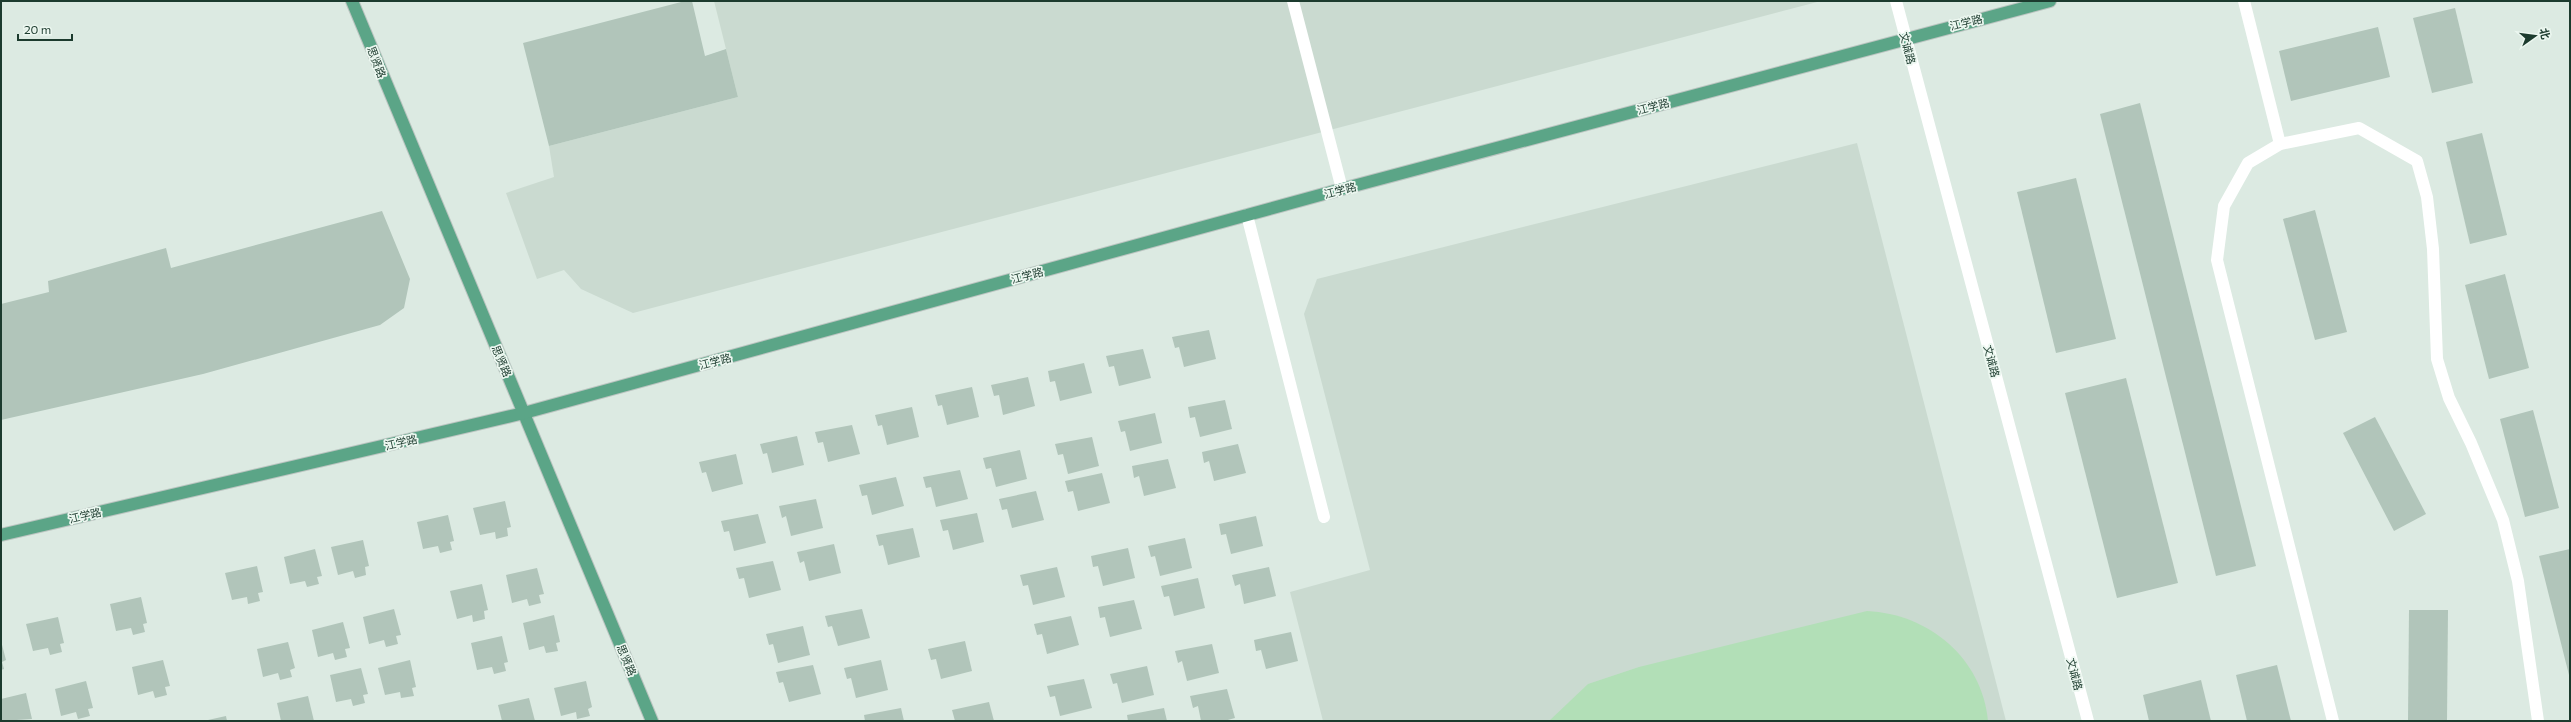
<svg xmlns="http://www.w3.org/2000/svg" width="2571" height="722" viewBox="0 0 2571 722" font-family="Commissioner,'Noto Sans SC',sans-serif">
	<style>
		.built { fill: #cadad0 }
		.pitch { fill: #b2dfb7 }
		.building { fill: #b1c5ba }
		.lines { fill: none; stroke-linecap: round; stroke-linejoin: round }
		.major-casing { stroke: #bbc4c0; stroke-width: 14 }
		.minor { stroke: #fff; stroke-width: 12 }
		.major { stroke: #5ba587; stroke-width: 12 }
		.labels { text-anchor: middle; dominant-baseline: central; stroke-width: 3.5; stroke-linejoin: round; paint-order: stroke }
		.street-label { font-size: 11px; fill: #1c3b2e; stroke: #ecf7f0 }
	</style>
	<rect width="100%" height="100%" fill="#dceae2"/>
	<g class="built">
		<path d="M714 1H1821L633 313 581 289 564 270 537 279 506 193 554 177 549 146 738 97Z"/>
		<path d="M1857 143 2006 721H1323L1290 592 1370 570 1304 314 1317 279Z"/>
	</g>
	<path class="pitch" d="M1867 611C1929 614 1982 658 1988 721H1549L1588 684 1639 667Z"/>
	<g class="building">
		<path d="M685 1H692L705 56 726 49 738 97 549 146 523 43Z"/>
		<path d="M2455 8 2473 83 2432 93 2413 18Z"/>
		<path d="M2378 27 2390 77 2291 101 2279 51Z"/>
		<path d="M2140 103 2256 566 2216 576 2100 114Z"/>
		<path d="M2482 133 2507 235 2470 244 2446 142Z"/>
		<path d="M2076 178 2116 339 2056 353 2017 192Z"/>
		<path d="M2315 210 2347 332 2315 340 2283 219Z"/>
		<path d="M382 211 410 279 404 308 380 325 203 374 1 420V304L49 292 48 281 166 248 171 268Z"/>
		<path d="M2505 274 2529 368 2489 379 2465 285Z"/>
		<path d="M1209 330 1216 359 1184 367 1179 347 1175 348 1172 337Z"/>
		<path d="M1143 349 1151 378 1119 386 1114 366 1109 367 1106 356Z"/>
		<path d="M1084 363 1092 393 1060 401 1055 381 1050 382 1048 371Z"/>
		<path d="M1028 377 1035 406 1003 415 999 395 994 396 991 385Z"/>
		<path d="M2126 378 2178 583 2117 598 2065 393Z"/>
		<path d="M972 387 979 417 947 425 942 405 938 406 935 395Z"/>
		<path d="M1225 400 1232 429 1200 437 1195 417 1190 418 1188 407Z"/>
		<path d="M912 407 919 437 887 445 882 425 878 426 875 415Z"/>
		<path d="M2533 410 2559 508 2525 517 2500 419Z"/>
		<path d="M1155 413 1162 443 1130 451 1125 431 1121 432 1118 421Z"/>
		<path d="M2375 417 2426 514 2394 531 2343 433Z"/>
		<path d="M852 425 860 454 828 462 823 442 818 443 815 432Z"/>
		<path d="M797 436 804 465 772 473 767 453 763 454 760 444Z"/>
		<path d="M1092 437 1099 466 1068 474 1063 454 1058 455 1055 444Z"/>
		<path d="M1238 444 1246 473 1214 481 1209 461 1204 463 1202 452Z"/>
		<path d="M1020 450 1027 479 996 487 991 468 986 469 983 458Z"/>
		<path d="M736 454 743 484 712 492 706 472 702 473 699 462Z"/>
		<path d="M1168 459 1176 488 1144 496 1139 476 1134 478 1132 466Z"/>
		<path d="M960 470 968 499 936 507 931 487 926 488 923 477Z"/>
		<path d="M1102 473 1110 503 1078 511 1073 491 1068 492 1065 481Z"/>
		<path d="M896 477 904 506 872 515 867 495 862 496 859 485Z"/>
		<path d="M1036 491 1044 520 1012 528 1007 509 1002 510 999 499Z"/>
		<path d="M816 499 823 528 791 536 786 516 782 518 779 506Z"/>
		<path d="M505 501 511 527 507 528 508 536 496 539 495 532 480 535 473 508Z"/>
		<path d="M977 513 984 542 953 550 948 530 943 531 940 520Z"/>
		<path d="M758 514 766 543 734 551 729 531 724 532 721 521Z"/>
		<path d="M448 515 454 541 450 542 452 550 440 553 438 546 423 549 417 522Z"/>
		<path d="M1256 516 1263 546 1231 554 1226 534 1221 535 1219 524Z"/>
		<path d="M913 528 920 557 888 565 883 545 879 546 876 535Z"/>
		<path d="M1185 538 1192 568 1160 576 1155 556 1151 557 1148 546Z"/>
		<path d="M363 540 369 566 365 567 366 575 355 578 353 571 338 575 331 547Z"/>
		<path d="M834 544 841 573 809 581 804 561 800 563 797 552Z"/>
		<path d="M1128 548 1135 578 1103 586 1098 566 1093 567 1091 556Z"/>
		<path d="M315 549 322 576 317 577 319 584 307 587 305 581 290 584 284 557Z"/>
		<path d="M2570 549V679L2539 556Z"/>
		<path d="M773 561 781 590 749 598 744 578 739 579 736 568Z"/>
		<path d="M257 566 263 592 258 593 260 601 248 604 247 597 232 600 225 573Z"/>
		<path d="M1057 567 1065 597 1033 605 1028 585 1023 586 1020 575Z"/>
		<path d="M1269 567 1276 596 1244 604 1240 584 1235 586 1232 575Z"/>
		<path d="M537 568 544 594 539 595 541 603 529 606 527 599 512 603 506 575Z"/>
		<path d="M1198 578 1205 608 1174 616 1169 596 1164 597 1161 586Z"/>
		<path d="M482 584 488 610 484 611 485 619 473 622 472 615 457 619 450 591Z"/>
		<path d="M141 597 147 623 143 624 145 632 133 635 131 628 116 631 110 604Z"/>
		<path d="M1134 600 1142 629 1110 637 1105 617 1100 618 1098 607Z"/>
		<path d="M394 609 401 635 396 636 398 644 386 647 384 640 369 644 363 617Z"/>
		<path d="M862 609 870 638 838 646 832 626 828 627 825 616Z"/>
		<path d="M2409 610H2448L2447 721H2408Z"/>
		<path d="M554 615 560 642 556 643 558 651 546 653 544 646 529 650 523 623Z"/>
		<path d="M1071 616 1079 645 1047 654 1042 634 1037 635 1034 624Z"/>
		<path d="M58 617 64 643 60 644 62 652 50 655 48 648 33 651 26 624Z"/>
		<path d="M343 622 350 648 345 649 347 657 335 660 333 653 318 657 312 630Z"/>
		<path d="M803 626 810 655 778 663 773 644 769 645 766 634Z"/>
		<path d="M1291 632 1298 661 1266 669 1261 650 1256 651 1254 640Z"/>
		<path d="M502 636 508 662 504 663 506 671 494 674 492 667 477 670 471 643Z"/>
		<path d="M1 641 6 660 2 662 4 669 1 670Z"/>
		<path d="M965 641 972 671 941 679 936 659 931 660 928 649Z"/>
		<path d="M288 642 295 668 290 670 292 677 280 680 278 673 263 677 257 649Z"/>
		<path d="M1212 644 1219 673 1187 681 1182 661 1178 663 1175 651Z"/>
		<path d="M163 660 170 686 165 687 167 695 155 698 153 691 138 695 132 667Z"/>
		<path d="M410 660 416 687 412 688 414 696 401 698 400 692 385 695 378 668Z"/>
		<path d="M881 660 888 690 856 698 851 678 847 679 844 668Z"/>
		<path d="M813 665 821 694 789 702 783 682 779 683 776 672Z"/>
		<path d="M2277 665 2291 721H2247L2236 675Z"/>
		<path d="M1147 666 1154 695 1122 703 1117 683 1113 684 1110 674Z"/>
		<path d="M361 668 368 694 363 695 365 703 353 706 351 699 336 702 330 675Z"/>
		<path d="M1084 679 1092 708 1060 716 1055 696 1050 697 1047 686Z"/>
		<path d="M2201 680 2211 721H2149L2143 695Z"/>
		<path d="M86 681 93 708 88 709 90 716 78 719 76 712 61 716 55 689Z"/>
		<path d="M586 681 592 707 588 709 590 716 577 719 576 712 561 716 554 688Z"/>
		<path d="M1227 689 1235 718 1224 721H1201L1198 706 1193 708 1190 696Z"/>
		<path d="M26 693 32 719 1 721V699Z"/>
		<path d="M308 696 314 721H281L277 703Z"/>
		<path d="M529 698 535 721H502L498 705Z"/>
		<path d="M989 702 994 721H955L952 710Z"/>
		<path d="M901 708 904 721H865L864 715Z"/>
		<path d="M1164 708 1167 721H1128L1127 715Z"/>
		<path d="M226 716 227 721H208V720Z"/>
	</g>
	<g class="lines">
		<g class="major-casing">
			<g id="major">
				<path d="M352 1 652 721"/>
				<path d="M1 535 524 413 1342 189 2050 1"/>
			</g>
		</g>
		<g class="minor">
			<path d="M1293 1 1342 189"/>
			<path d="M1896 1 2088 721"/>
			<path d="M2244 1 2280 144"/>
			<path d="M1247 215 1324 517"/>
			<path d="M2333 721 2217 260 2224 206 2248 163 2280 144 2359 128 2417 161 2427 197 2433 249 2437 359 2449 398 2471 443 2503 520 2518 581 2538 721"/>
		</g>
		<use href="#major" class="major"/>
	</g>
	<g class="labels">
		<g class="street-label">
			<text transform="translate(1966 22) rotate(-14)">江学路</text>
			<text transform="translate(1908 48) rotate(75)">文诚路</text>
			<text transform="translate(377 62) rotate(69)">思贤路</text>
			<text transform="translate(1653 106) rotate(-15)">江学路</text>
			<text transform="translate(1340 190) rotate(-15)">江学路</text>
			<text transform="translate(1027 275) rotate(-15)">江学路</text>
			<text transform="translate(502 361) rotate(67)">思贤路</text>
			<text transform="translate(715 361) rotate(-15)">江学路</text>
			<text transform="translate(1992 361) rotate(75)">文诚路</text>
			<text transform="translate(401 442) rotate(-13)">江学路</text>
			<text transform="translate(85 515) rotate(-13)">江学路</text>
			<text transform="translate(627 660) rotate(67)">思贤路</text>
			<text transform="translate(2075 674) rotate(75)">文诚路</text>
		</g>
	</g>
	<rect width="2571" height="722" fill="none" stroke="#1c3b2e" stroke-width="4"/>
	<g transform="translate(2535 36) rotate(76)" stroke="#ecf7f0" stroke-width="3" paint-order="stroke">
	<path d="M0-3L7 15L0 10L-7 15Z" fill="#1c3b2e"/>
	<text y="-6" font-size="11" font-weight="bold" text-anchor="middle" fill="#1c3b2e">北</text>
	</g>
	<path d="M18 34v6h54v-6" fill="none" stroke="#1c3b2e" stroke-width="2"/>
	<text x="24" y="34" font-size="12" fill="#1c3b2e" stroke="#ecf7f0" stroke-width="3" paint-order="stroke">20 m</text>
</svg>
